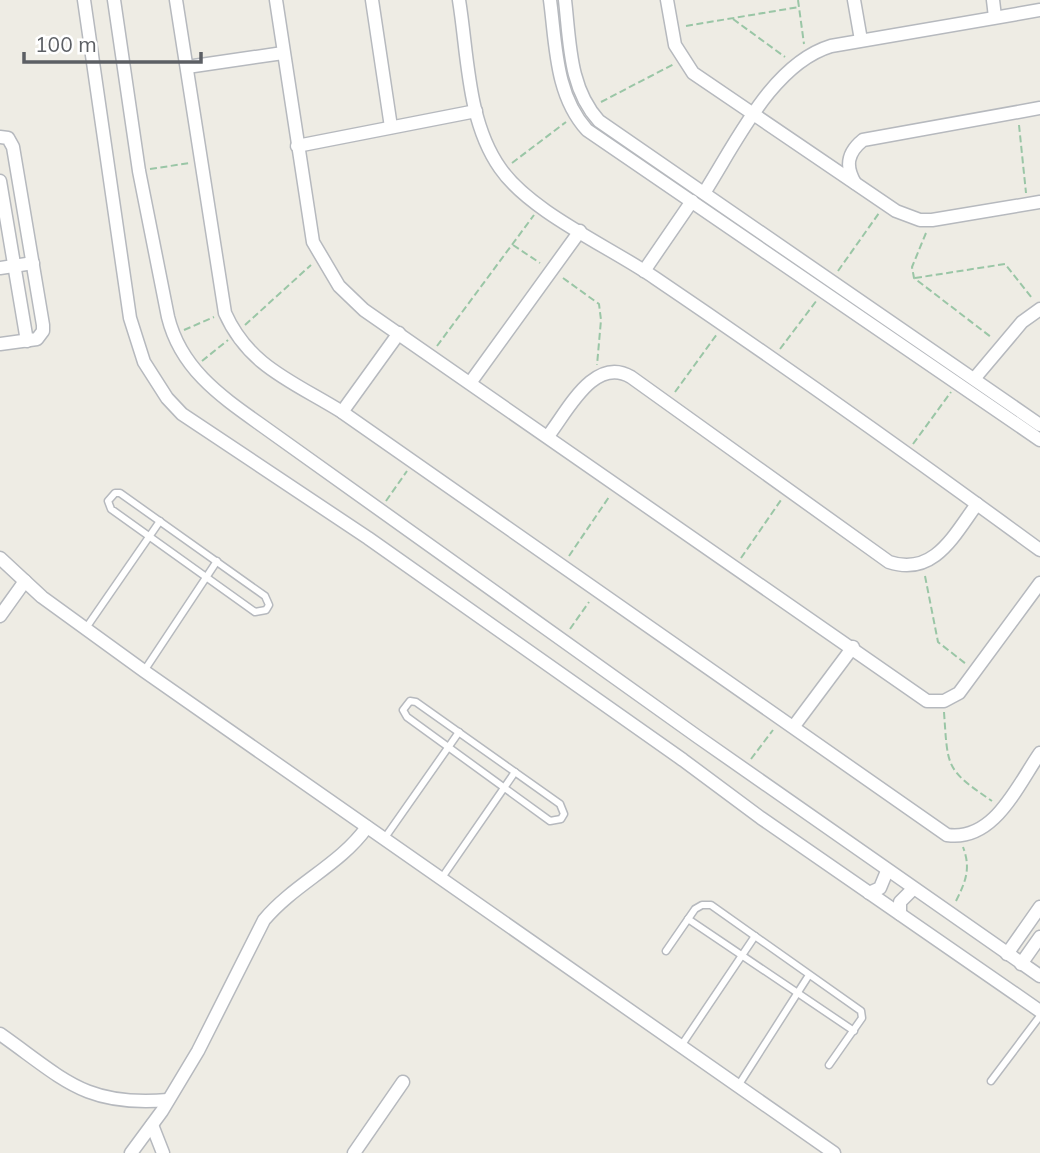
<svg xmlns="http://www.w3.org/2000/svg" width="1040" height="1153" viewBox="0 0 1040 1153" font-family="Mulish,sans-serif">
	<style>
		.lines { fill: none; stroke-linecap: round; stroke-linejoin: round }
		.service-casing { stroke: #b6b9be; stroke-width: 9 }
		.minor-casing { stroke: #b6b9be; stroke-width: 15 }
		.path { stroke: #9ac6a6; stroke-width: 2; stroke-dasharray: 7 3.5; stroke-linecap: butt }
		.service { stroke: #fff; stroke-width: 6 }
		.minor { stroke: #fff; stroke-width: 12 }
	</style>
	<rect width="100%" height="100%" fill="#eeece4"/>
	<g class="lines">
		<g class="service-casing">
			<g id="service">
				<path d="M115 493H120L265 596 269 605 266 610 255 612 111 509 108 501Z"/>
				<path d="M86 628 160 521"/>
				<path d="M144 671 217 561"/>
				<path d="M410 701 416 702 560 804 564 814 561 819 550 821 407 717 403 710Z"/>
				<path d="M384 839 459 732"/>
				<path d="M441 879 515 772"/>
				<path d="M688 919 854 1031"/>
				<path d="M666 951 695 909 702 905H711L861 1011 862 1018 829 1065"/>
				<path d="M681 1046 755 936"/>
				<path d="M991 1081 1040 1016"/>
				<path d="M738 1086 809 975"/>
			</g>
		</g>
		<g class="minor-casing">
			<g id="minor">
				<path d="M84 0 130 318 144 362 167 398 182 414 368 538 683 760 761 818 1040 1011"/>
				<path d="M114 0 139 171 168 317C181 370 222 397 264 427L698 737 1040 976"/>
				<path d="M176 0 225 313C249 367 294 382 342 412L947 835C994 842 1017 786 1040 753"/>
				<path d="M276 0 313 242 339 286 364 310 927 701H944L959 693 1040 583"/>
				<path d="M372 0 391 127"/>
				<path d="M459 0C468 55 467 121 500 168 530 212 610 247 655 278 785 366 913 457 1040 550"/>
				<path d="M550 0C556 44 555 95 587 130L1040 440"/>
				<path d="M565 0C570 43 569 88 599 121L1040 425"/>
				<path d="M667 0 675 45 693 73 896 211 920 220H932L1040 202"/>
				<path d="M854 0 861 40"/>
				<path d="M993 0 995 17"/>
				<path d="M187 67 283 53"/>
				<path d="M0 137 8 138 13 147 43 325V331L37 339 0 344"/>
				<path d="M297 146 476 111"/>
				<path d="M0 181 27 341"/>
				<path d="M855 183C845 166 847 153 863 140L1040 108"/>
				<path d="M704 193C736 143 772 64 831 46L1040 10"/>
				<path d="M0 268 33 263"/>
				<path d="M644 271 692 201"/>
				<path d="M974 379 1022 322 1040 309"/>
				<path d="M470 383 580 231"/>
				<path d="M342 412 399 333"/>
				<path d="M548 436C567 412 594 355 631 377L889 562C934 577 954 535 977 504"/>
				<path d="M0 558 42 597 144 671 834 1153"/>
				<path d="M0 616 25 581"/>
				<path d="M794 726 853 647"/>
				<path d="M869 893 880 888 887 871"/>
				<path d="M900 914V902L913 889"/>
				<path d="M1007 954 1040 907"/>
				<path d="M1021 964 1040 937"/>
				<path d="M0 1034C64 1079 85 1107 168 1100"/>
				<path d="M152 1125 163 1153"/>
				<path d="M131 1153 162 1111 198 1051 264 920C294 884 340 865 367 827"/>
				<path d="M354 1153 403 1082"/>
			</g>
		</g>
		<g class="path">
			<path d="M798 0 804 44"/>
			<path d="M733 19 785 57"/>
			<path d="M686 26 799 7"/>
			<path d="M601 102 674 64"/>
			<path d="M1019 125 1026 193"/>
			<path d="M512 163 566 122"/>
			<path d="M150 169 190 163"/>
			<path d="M926 233 912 267 914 278 991 337"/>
			<path d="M513 245 540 263"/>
			<path d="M838 271 879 213"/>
			<path d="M563 278 599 304 601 320 597 365"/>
			<path d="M915 278 1005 264 1032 298"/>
			<path d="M245 325 311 265"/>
			<path d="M184 330 214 317"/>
			<path d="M437 346 534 215"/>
			<path d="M780 349 817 300"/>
			<path d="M202 361 228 340"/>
			<path d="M675 392 717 334"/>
			<path d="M913 444 951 392"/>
			<path d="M386 501 407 471"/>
			<path d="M569 556 609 497"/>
			<path d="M741 558 781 500"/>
			<path d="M925 576 938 642 966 664"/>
			<path d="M570 629 589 602"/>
			<path d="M944 712C948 768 945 769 992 801"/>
			<path d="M751 759 773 730"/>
			<path d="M956 901C966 881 971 868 963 847"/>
		</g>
		<use href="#service" class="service"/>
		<use href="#minor" class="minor"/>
	</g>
	<path d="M24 52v10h177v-10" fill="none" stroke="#5c5f64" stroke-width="3.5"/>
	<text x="35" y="52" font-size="21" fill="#5c5f64" stroke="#ffffff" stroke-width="5" paint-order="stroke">100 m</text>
</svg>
